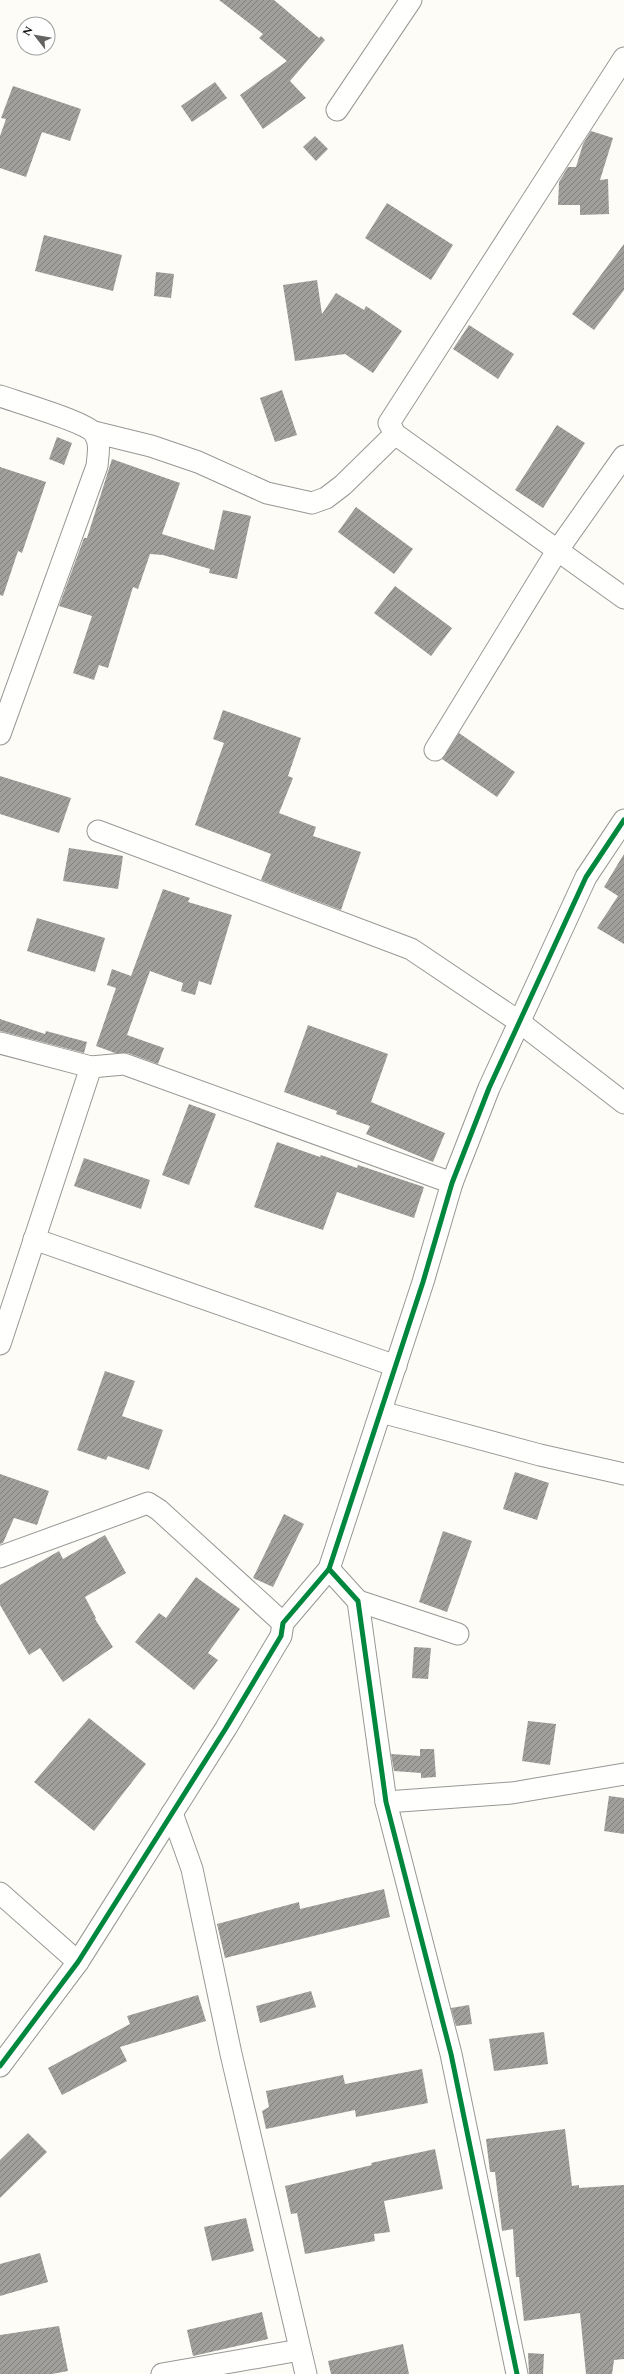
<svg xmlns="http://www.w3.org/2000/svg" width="624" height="2374" viewBox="0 0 624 2374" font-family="Spectral,serif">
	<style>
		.building { fill: url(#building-hatch) }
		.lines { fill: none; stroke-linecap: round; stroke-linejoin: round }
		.street-casing { stroke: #979795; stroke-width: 23 }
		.street { stroke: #fffffe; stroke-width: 21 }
		.cycleway-casing { stroke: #fff; stroke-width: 8 }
		.cycleway { stroke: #00873e; stroke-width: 5 }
	</style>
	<defs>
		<pattern id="building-hatch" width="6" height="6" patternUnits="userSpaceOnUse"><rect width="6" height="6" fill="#a19f9c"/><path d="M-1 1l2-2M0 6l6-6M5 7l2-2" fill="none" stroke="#82807e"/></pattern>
	</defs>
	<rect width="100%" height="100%" fill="#fdfcf7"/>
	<g class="building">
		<path d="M219 0H274L319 38 321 36 325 40 290 81 306 98 263 129 240 95 287 61 259 38 263 34Z"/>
		<path d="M215 82 227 98 192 122 181 106Z"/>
		<path d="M13 86 81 109 70 141 42 132 26 177 0 168V136L6 119 1 118Z"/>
		<path d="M591 131 613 138 600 180 608 179 609 214 580 215V205H558L559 182 568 167H576L583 144Z"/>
		<path d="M315 136 328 149 316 161 303 147Z"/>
		<path d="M387 203 453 245 431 280 365 238Z"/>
		<path d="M44 235 122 255 113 291 35 271Z"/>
		<path d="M624 244V290L594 330 572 314Z"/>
		<path d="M156 272 174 274 171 298 154 296Z"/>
		<path d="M317 280 322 314 336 293 364 310 366 306 402 331 373 373 345 354 295 361 283 285Z"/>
		<path d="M469 325 514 354 498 379 453 349Z"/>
		<path d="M282 390 297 435 275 442 260 398Z"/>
		<path d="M557 425 585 443 543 508 515 490Z"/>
		<path d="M57 437 72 443 64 465 49 459Z"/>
		<path d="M112 459 180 483 162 534 214 550 223 510 251 516 237 579 209 573 210 569 163 555 150 554 138 589 133 587 108 668 99 665 94 680 73 673 92 616 59 606 84 538H87Z"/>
		<path d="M0 467 46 482 22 553 18 551 3 596 0 595Z"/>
		<path d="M356 507 413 549 394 574 338 532Z"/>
		<path d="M395 586 452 628 431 656 374 613Z"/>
		<path d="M223 710 301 738 288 776 293 778 279 813 316 827 313 836 361 852 341 910 261 880 271 854 195 825 224 743 213 739Z"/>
		<path d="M459 733 515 772 497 797 442 759Z"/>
		<path d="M0 776 71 798 59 833 0 814Z"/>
		<path d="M69 848 123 856 118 889 63 881Z"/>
		<path d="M624 854V944L597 928 618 896 604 887Z"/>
		<path d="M163 889 190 898 188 902 232 915 211 985 199 981 195 995 181 991 183 983 150 971 127 1035 164 1048 158 1064 128 1053H115L96 1046 116 988 107 985 112 969 131 976Z"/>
		<path d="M37 918 105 938 95 972 27 951Z"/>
		<path d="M0 1019 45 1034 46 1031 87 1042 84 1053 0 1031Z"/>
		<path d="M308 1025 388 1054 371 1102 445 1133 433 1162 366 1134 370 1126 336 1114 337 1111 284 1092Z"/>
		<path d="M189 1104 216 1114 189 1185 162 1175Z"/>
		<path d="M277 1142 320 1157 321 1155 357 1168 358 1165 424 1187 414 1218 337 1192 323 1230 254 1207Z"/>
		<path d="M84 1158 150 1180 141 1209 74 1186Z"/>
		<path d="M105 1371 135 1381 122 1416 163 1430 149 1470 108 1456 106 1460 77 1450Z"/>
		<path d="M515 1472 549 1483 537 1520 503 1509Z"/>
		<path d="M0 1474 49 1491 37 1525 14 1518 3 1543 0 1544Z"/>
		<path d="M284 1514 304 1524 273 1587 253 1578Z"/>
		<path d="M443 1531 472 1541 447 1612 419 1602Z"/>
		<path d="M105 1535 126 1573 85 1597 96 1618 95 1619 113 1647 63 1682 40 1648 29 1655 0 1605V1585L59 1551 63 1559Z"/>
		<path d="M196 1577 240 1609 208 1653 218 1660 194 1690 135 1642 159 1613 166 1618Z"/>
		<path d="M414 1647 431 1648 428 1679 412 1678Z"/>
		<path d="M89 1718 146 1764 94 1831 34 1782Z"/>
		<path d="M528 1721 556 1724 550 1765 522 1761Z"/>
		<path d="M420 1749H434L436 1777 421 1778V1773L394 1771 391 1754 420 1756Z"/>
		<path d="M609 1796 624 1798V1834L604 1831Z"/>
		<path d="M384 1889 390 1917 225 1958 217 1924 299 1902 300 1909Z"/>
		<path d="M311 1991 316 2007 260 2023 256 2006Z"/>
		<path d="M198 1995 206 2021 120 2047 127 2061 62 2095 48 2068 130 2024 127 2016Z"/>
		<path d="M469 2005 472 2024 456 2026 451 2008Z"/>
		<path d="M544 2032 548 2064 494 2071 489 2039Z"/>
		<path d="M422 2069 428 2103 356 2117 355 2110 266 2129 262 2111 269 2107 266 2091 343 2075 345 2084Z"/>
		<path d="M565 2129 572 2186 579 2185V2188L624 2185V2359L614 2360 612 2374H586L580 2313 524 2321 519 2277H516L513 2229 502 2231 495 2172H490L486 2139Z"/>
		<path d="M28 2133 47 2152 0 2198V2160Z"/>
		<path d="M435 2149 443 2189 384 2201 390 2232 374 2234 375 2241 305 2254 297 2213 291 2214 285 2186 372 2165 371 2163Z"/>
		<path d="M246 2218 254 2251 212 2261 204 2227Z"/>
		<path d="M40 2253 48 2282 0 2296V2264Z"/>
		<path d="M262 2312 268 2339 193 2356 187 2330Z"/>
		<path d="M59 2326 68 2371 52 2374H0V2335Z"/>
		<path d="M403 2344 409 2374H331L328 2361Z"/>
		<path d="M528 2353 544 2354 543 2374H529Z"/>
	</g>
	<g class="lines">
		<g class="street-casing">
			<g id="street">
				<path d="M624 58 389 423 395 434 624 598"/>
				<path d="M337 110 411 0"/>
				<path d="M0 396C17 402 86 422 94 433 101 443 98 454 97 466L0 734"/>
				<path d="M94 432 151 446 198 462 267 493 312 503 326 498 343 485 395 434"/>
				<path d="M435 750 557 551 624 456"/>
				<path d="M98 831 411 949 518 1021 624 1103"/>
				<path d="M0 1043 91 1067"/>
				<path d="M34 1239 396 1366"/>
				<path d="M0 1344 91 1067 124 1064 452 1183"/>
				<path d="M381 1412 540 1455 624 1474"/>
				<path d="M0 1557 148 1503 159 1510 283 1623"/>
				<path d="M329 1569 358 1601 386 1802 451 2054 517 2374"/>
				<path d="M358 1601 458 1634"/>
				<path d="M386 1802 512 1793 624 1774"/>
				<path d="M172 1813 192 1869 231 2054 306 2374"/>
				<path d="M0 1893 78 1962"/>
				<path d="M0 2066 78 1962 226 1728 281 1636 283 1623 329 1569 423 1282 452 1183 489 1088 586 877 624 820"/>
				<path d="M162 2374 300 2350"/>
			</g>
		</g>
		<use href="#street" class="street"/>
		<g class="cycleway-casing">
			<g id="cycleway">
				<path d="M329 1569 358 1601 386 1802 451 2054 517 2374"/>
				<path d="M0 2066 78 1962 226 1728 281 1636 283 1623 329 1569 423 1282 452 1183 489 1088 586 877 624 820"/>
			</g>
		</g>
		<use href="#cycleway" class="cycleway"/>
	</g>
	<g transform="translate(36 36) rotate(301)"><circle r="19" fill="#ffffff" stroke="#a0a0a0"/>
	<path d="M0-3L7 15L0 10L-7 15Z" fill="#646362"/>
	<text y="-6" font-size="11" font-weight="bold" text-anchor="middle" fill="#111111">N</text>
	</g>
</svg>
